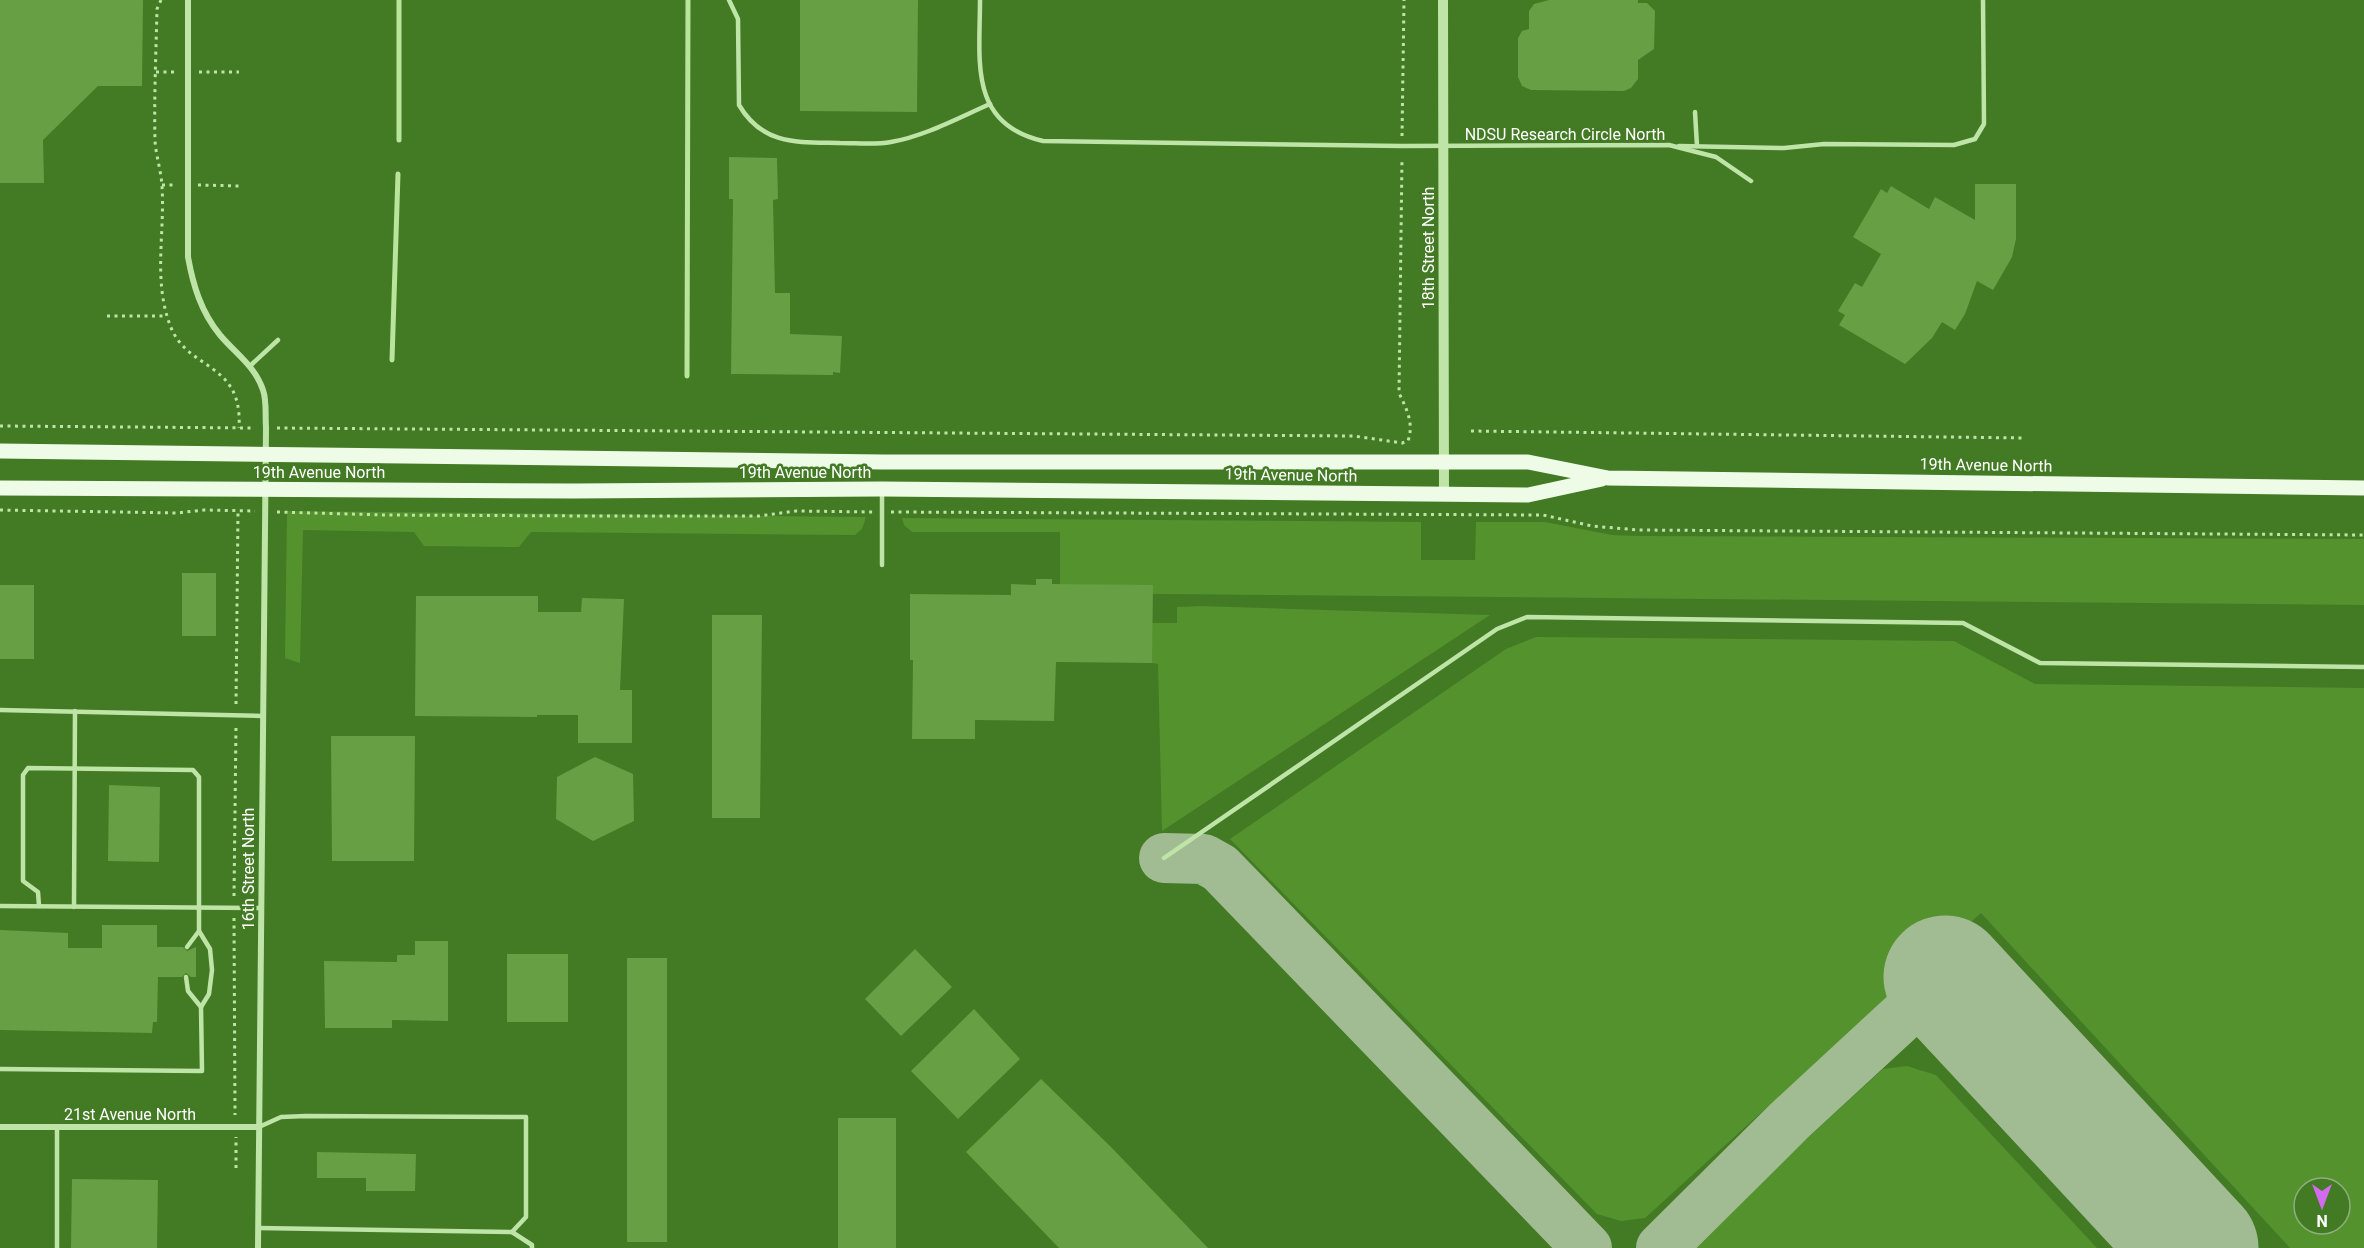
<svg xmlns="http://www.w3.org/2000/svg" width="2364" height="1248" viewBox="0 0 2364 1248" font-family="Roboto,sans-serif">
	<style>
		.green { fill: #54922e; fill-rule: evenodd }
		.lines { fill: none; stroke-linecap: round; stroke-linejoin: round }
		.stream { stroke: #b8e59b; stroke-width: 5 }
		.taxiway { stroke: #a1bc92; stroke-width: 50 }
		.runway { stroke: #a1bc92; stroke-width: 123 }
		.building { fill: #669f44 }
		.path { stroke: #bee4a7; stroke-width: 3; stroke-dasharray: 3 4.5; stroke-linecap: butt }
		.service { stroke: #bee4a7; stroke-width: 4.5 }
		.minor { stroke: #bee4a7; stroke-width: 6 }
		.tertiary { stroke: #bee4a7; stroke-width: 10 }
		.primary { stroke: #eefce7; stroke-width: 15 }
		.labels { text-anchor: middle; dominant-baseline: central; stroke-width: 5; stroke-linejoin: round; paint-order: stroke }
		.street-label { font-size: 16px; fill: #fff; stroke: #437a24 }
	</style>
	<rect width="100%" height="100%" fill="#437a24"/>
	<g class="green">
		<path d="M287 511 866 517 862 529 855 535 531 532 519 547 424 546 414 532 303 530 300 663 285 658Z"/>
		<path d="M902 518 1421 522V560H1475L1476 522H1545L1612 535 1640 536 2364 539V605L1060 593V532H912L904 525Z"/>
		<path d="M1201 606 1490 615 1162 831 1158 664 1152 663V623H1177V607Z"/>
		<path d="M1536 637 1954 641 2035 684 2364 688V1248H2290L1981 913 1645 1218 1621 1221 1597 1214 1230 839 1506 649ZM2304 1188H2340V1224H2304Z"/>
		<path d="M1907 1066 1936 1075 2097 1248H1692L1697 1239 1883 1069Z"/>
	</g>
	<g class="lines">
		<g class="stream">
			<path d="M399 140V0"/>
			<path d="M392 360 398 174"/>
			<path d="M687 376 688 0"/>
		</g>
		<g class="taxiway">
			<path d="M1164 858 1204 859 1220 868 1587 1248"/>
			<path d="M1661 1248 1789 1121 1945 977"/>
		</g>
		<path class="runway" d="M1945 977 2197 1248"/>
	</g>
	<g class="building">
		<path d="M0 0H143L142 86H98L43 140 44 183H0Z"/>
		<path d="M800 0H918L917 112 800 111Z"/>
		<path d="M1549 0H1638V3H1647L1655 11 1654 49 1638 60V79L1631 88 1624 91 1531 90 1522 86 1518 77V38L1522 31 1529 29V11L1534 4Z"/>
		<path d="M729 157 777 158 778 199 773 200 775 293H790V334L842 336 840 373 833 372V375L731 374 733 199H729Z"/>
		<path d="M1975 184H2016V239L2012 257 1993 290 1977 281 1965 314 1955 330 1942 322 1932 338 1905 364 1839 325 1845 315 1838 311 1855 283 1862 287 1881 254 1853 237 1881 189 1887 193 1891 186 1929 209 1935 197 1975 220Z"/>
		<rect x="182" y="573" width="34" height="63"/>
		<path d="M1036 579H1052V584L1153 585 1152 663 1056 662 1054 721 975 720V739H912L913 660H910V594L1011 595V584L1036 585Z"/>
		<rect x="0" y="585" width="34" height="74"/>
		<path d="M416 596H538V612H581L582 598 624 599 620 690H632V743H578V715H537V717L415 716Z"/>
		<path d="M712 615H762L760 818H712Z"/>
		<path d="M331 736H415L414 861H332Z"/>
		<path d="M595 757 633 774 634 821 593 841 556 819 557 777Z"/>
		<path d="M109 785 160 787 159 862 108 861Z"/>
		<path d="M102 925H157V947H183L187 951 196 947V977H191L186 973 182 977H158L157 1022H153L152 1033 0 1030V930L68 933V948H102Z"/>
		<path d="M415 941H448V1021L392 1020V1028H325L324 961 397 962V955H415Z"/>
		<path d="M915 949 952 987 901 1036 865 999Z"/>
		<rect x="507" y="954" width="61" height="68"/>
		<rect x="627" y="958" width="40" height="284"/>
		<path d="M974 1009 1020 1059 958 1119 911 1071Z"/>
		<path d="M1041 1079 1111 1147 1208 1248H1059L966 1152Z"/>
		<rect x="838" y="1118" width="58" height="130"/>
		<path d="M317 1152 416 1154 415 1191H366V1178H317Z"/>
		<path d="M72 1179 158 1180 157 1248H71Z"/>
	</g>
	<g class="lines">
		<g class="path">
			<path d="M161 0 157 9C156 53 154 97 155 141 156 156 161 170 162 186 165 233 153 280 170 325 187 372 243 360 239 428"/>
			<path d="M156 72H178"/>
			<path d="M199 72H239"/>
			<path d="M1402 136 1404 0"/>
			<path d="M162 185H177"/>
			<path d="M198 185 239 186"/>
			<path d="M107 316H166"/>
			<path d="M0 426 255 428"/>
			<path d="M277 428 1354 436 1402 443 1408 441C1414 423 1407 410 1399 393L1402 158"/>
			<path d="M1471 431 2025 438"/>
			<path d="M0 510 177 513 204 510 255 511"/>
			<path d="M277 512 385 515 593 516H759L796 511 873 512"/>
			<path d="M891 512 1543 515 1592 526 1638 530 2364 535"/>
			<path d="M236 704 238 511"/>
			<path d="M234 896 236 726"/>
			<path d="M234 918 235 1115"/>
			<path d="M236 1168V1137"/>
		</g>
		<g class="service">
			<path d="M729 0 738 19 739 105C763 146 799 142 840 143 857 143 875 145 891 142 925 136 958 118 990 104"/>
			<path d="M980 0C980 60 968 124 1043 141L1402 146 1669 145 1716 157 1751 181"/>
			<path d="M1695 112 1697 146"/>
			<path d="M1679 146 1784 148 1824 144 1954 145 1975 139 1984 124 1983 0"/>
			<path d="M250 366 278 340"/>
			<path d="M882 492V565"/>
			<path d="M0 710 263 716"/>
			<path d="M1164 858 1497 629 1527 617 1963 623 2040 663 2364 667"/>
			<path d="M0 906 261 908"/>
			<path d="M74 907 75 711"/>
			<path d="M187 947 199 931"/>
			<path d="M186 977 188 991 201 1007"/>
			<path d="M0 1069 202 1071 201 1007 209 994 212 970 210 949 199 931V777L193 770 28 768 23 775V881L38 892 39 906"/>
			<path d="M57 1127V1248"/>
			<path d="M259 1127 281 1117 306 1116 526 1117V1217L512 1232"/>
			<path d="M258 1228 512 1232 532 1245V1248"/>
		</g>
		<g class="minor">
			<path d="M188 0V257C193 285 201 312 220 335 235 353 255 366 263 390 267 401 265 416 266 427L258 1248"/>
			<path d="M0 1127H259"/>
		</g>
		<path class="tertiary" d="M1443 0 1444 495"/>
		<g class="primary">
			<path d="M0 451 883 462H1528L1608 478 2364 488"/>
			<path d="M0 488 574 491 882 489 1528 495 1602 479"/>
		</g>
	</g>
	<g class="labels">
		<g class="street-label">
			<text x="1565" y="134">NDSU Research Circle North</text>
			<text transform="translate(1428 248) rotate(-90)">18th Street North</text>
			<text transform="translate(1986 465) rotate(1)">19th Avenue North</text>
			<text x="319" y="472">19th Avenue North</text>
			<text x="805" y="472">19th Avenue North</text>
			<text transform="translate(1291 475) rotate(1)">19th Avenue North</text>
			<text transform="translate(248 869) rotate(-90)">16th Street North</text>
			<text x="130" y="1114">21st Avenue North</text>
		</g>
	</g>
	<g transform="translate(2322 1206) rotate(180)"><circle r="28" fill="#437a24" stroke="#8eaf7c" stroke-width="1.5"/>
	<path d="M0-4.5L10 22L0 15L-10 22Z" fill="#d26bef"/>
	<text y="-9" font-size="16" font-weight="bold" text-anchor="middle" fill="#ffffff">N</text>
	</g>
</svg>
